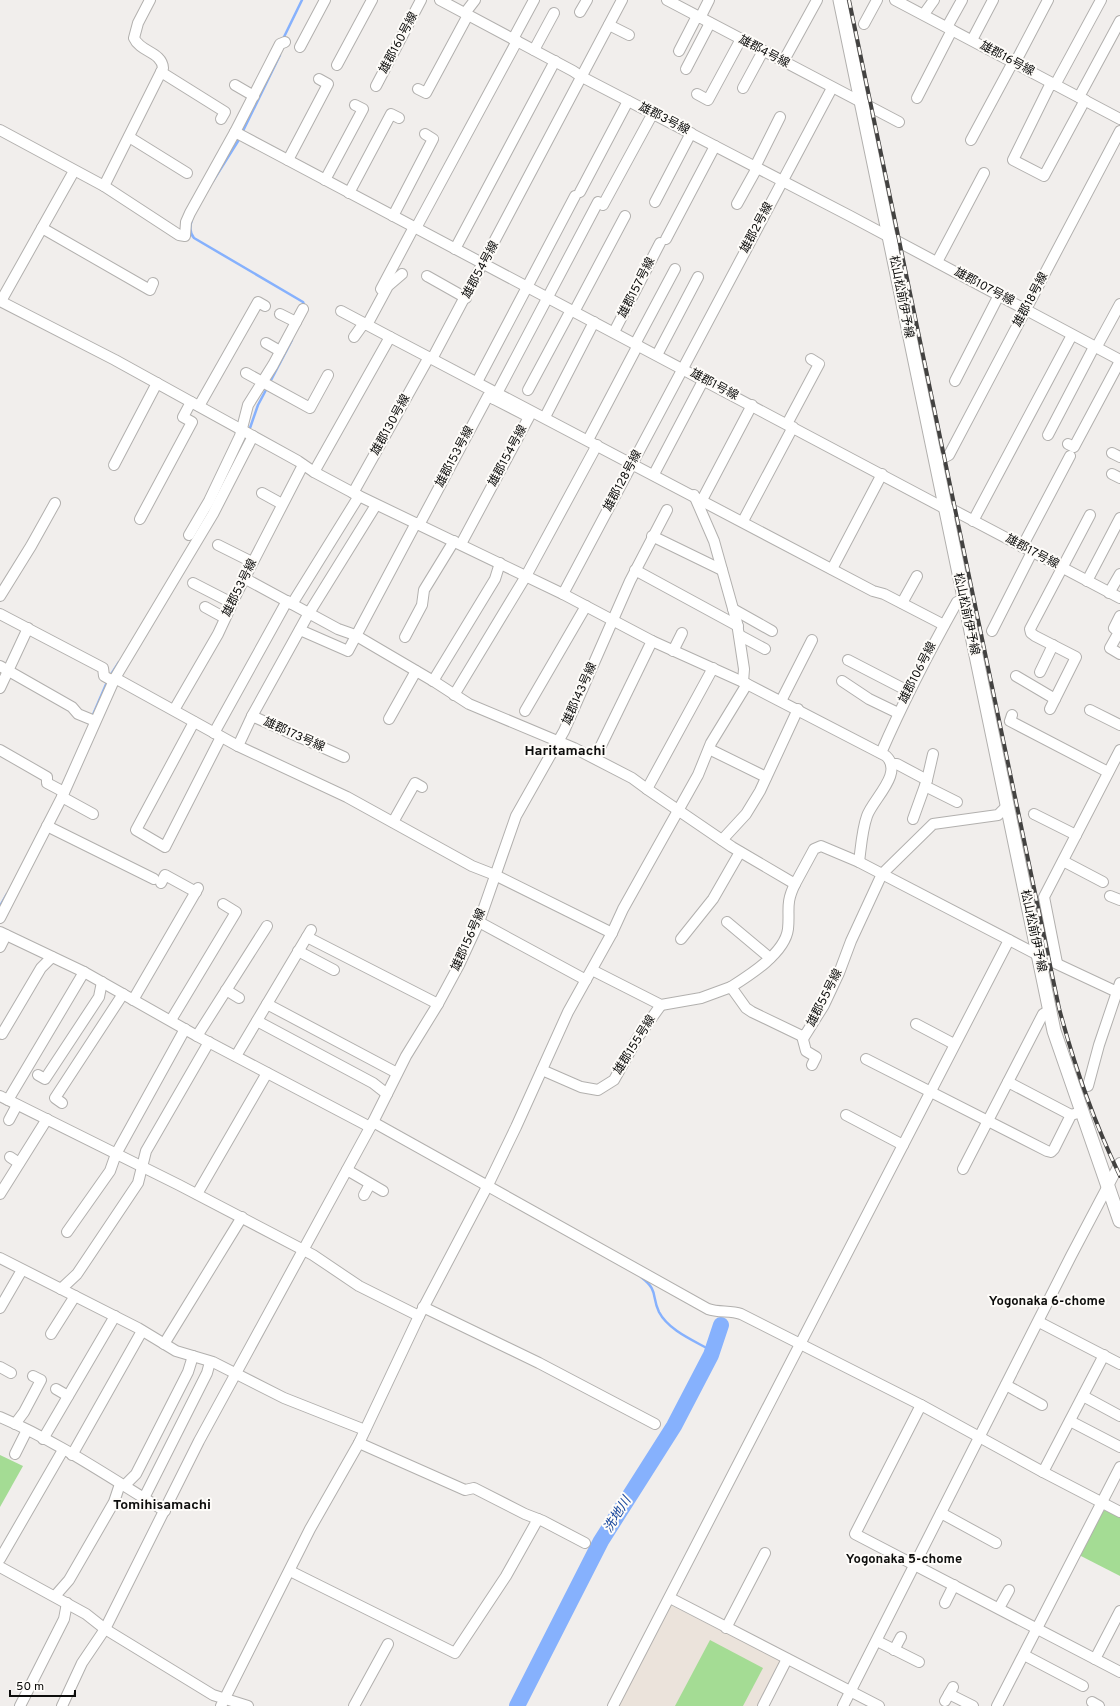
<svg xmlns="http://www.w3.org/2000/svg" width="1120" height="1706" viewBox="0 0 1120 1706" font-family="Overpass,'Noto Sans JP',sans-serif">
	<style>
		.built { fill: #ebe3db }
		.green { fill: #a4dc94 }
		.lines { fill: none; stroke-linecap: round; stroke-linejoin: round }
		.stream { stroke: #86b1fd; stroke-width: 2.5 }
		.river { stroke: #86b1fd; stroke-width: 16 }
		.minor-casing { stroke: #b2b0ae; stroke-width: 12 }
		.major-casing { stroke: #b2b0ae; stroke-width: 15 }
		.minor { stroke: #fff; stroke-width: 10 }
		.major { stroke: #fff; stroke-width: 13 }
		.rail-casing { stroke: #434241; stroke-width: 4 }
		.rail { stroke: #fefcf9; stroke-width: 2.5; stroke-dasharray: 8; stroke-linecap: butt }
		.labels { text-anchor: middle; dominant-baseline: central; stroke-width: 4; stroke-linejoin: round; paint-order: stroke }
		.street-label { font-size: 12px; fill: #0d0d0c; stroke: #fefcf9 }
		.neighbourhood-label { font-size: 13px; font-weight: bold; fill: #0d0d0c; stroke: #fefcf9 }
		.water-label { font-size: 13px; font-style: italic; fill: #17469c; stroke: #fefcf9 }
		.quarter-label { font-size: 14px; font-weight: bold; fill: #0d0d0c; stroke: #fefcf9 }
	</style>
	<rect width="100%" height="100%" fill="#f1eeec"/>
	<path class="built" d="M672 1606 776 1658 782 1664 760 1706H618L668 1608Z"/>
	<g class="green">
		<path d="M0 1455 23 1466 0 1507Z"/>
		<path d="M1105 1510 1120 1517V1576L1079 1555 1101 1513Z"/>
		<path d="M710 1640 763 1668 743 1706H675Z"/>
	</g>
	<g class="lines">
		<g class="stream">
			<path d="M283 39 302 0"/>
			<path d="M242 133 280 55"/>
			<path d="M213 181 240 138"/>
			<path d="M192 219C190 226 189 232 194 238L303 302 305 307"/>
			<path d="M269 384 292 340"/>
			<path d="M250 428 258 405 267 388"/>
			<path d="M225 480 244 439"/>
			<path d="M110 676 119 662"/>
			<path d="M92 717 107 682"/>
			<path d="M0 906 7 894"/>
			<path d="M641 1277C659 1291 651 1295 659 1312 669 1331 695 1341 712 1351"/>
		</g>
		<path class="river" d="M517 1706 601 1541 674 1426 711 1355 721 1325"/>
		<g class="minor-casing">
			<g id="minor">
				<path d="M440 0 573 71 582 77 850 216 1120 360"/>
				<path d="M667 0 899 122"/>
				<path d="M895 0 1120 119"/>
				<path d="M580 12 587 0"/>
				<path d="M465 13 475 0"/>
				<path d="M924 14 934 0"/>
				<path d="M700 18 709 0"/>
				<path d="M864 24 877 0"/>
				<path d="M609 25 629 35"/>
				<path d="M947 27 962 0"/>
				<path d="M513 39 534 0"/>
				<path d="M972 40 993 0"/>
				<path d="M300 47 325 0"/>
				<path d="M534 50 554 13"/>
				<path d="M679 51 697 16"/>
				<path d="M783 62 817 0"/>
				<path d="M1015 63 1048 0"/>
				<path d="M337 65 372 0"/>
				<path d="M686 69 710 23"/>
				<path d="M161 72 225 112 221 119"/>
				<path d="M1051 83 1013 160 1044 176 1085 100"/>
				<path d="M235 85 254 96"/>
				<path d="M1055 85 1101 0"/>
				<path d="M376 86 421 0"/>
				<path d="M743 88 763 51"/>
				<path d="M418 89 426 93 468 15"/>
				<path d="M697 94 708 100 741 39"/>
				<path d="M1079 97 1120 21"/>
				<path d="M917 98 952 30"/>
				<path d="M0 130 104 186 163 68C162 52 140 52 134 38L138 23 150 0"/>
				<path d="M235 132 944 508 955 511 1120 598"/>
				<path d="M129 137 187 173"/>
				<path d="M971 140 1013 62"/>
				<path d="M288 160 328 84 319 79"/>
				<path d="M755 167 780 117"/>
				<path d="M325 180 363 109 355 105"/>
				<path d="M104 186 179 235 185 236 186 222 190 213 235 132 280 44 285 42"/>
				<path d="M580 192 628 101"/>
				<path d="M349 193 391 114 399 118"/>
				<path d="M655 202 691 133"/>
				<path d="M737 204 757 168"/>
				<path d="M603 205 653 113"/>
				<path d="M393 216 433 139 425 134"/>
				<path d="M42 228 150 290 153 283"/>
				<path d="M416 228 517 41"/>
				<path d="M666 239 715 146"/>
				<path d="M455 249 555 61"/>
				<path d="M937 262 984 173"/>
				<path d="M427 276 466 298"/>
				<path d="M381 289 414 227"/>
				<path d="M0 301 115 360 298 461 314 472 359 496 563 594 652 641 743 682 886 756C904 773 873 799 867 816 862 830 861 847 859 862"/>
				<path d="M1 301 74 171"/>
				<path d="M341 311 390 337"/>
				<path d="M574 312 625 216"/>
				<path d="M280 314 296 322"/>
				<path d="M367 325 388 286 402 274"/>
				<path d="M614 332 660 243"/>
				<path d="M354 337 364 323"/>
				<path d="M266 343 280 351"/>
				<path d="M635 344 675 269"/>
				<path d="M1096 348 1120 304"/>
				<path d="M657 355 698 277"/>
				<path d="M432 359 873 591 884 594 944 625"/>
				<path d="M246 373 310 408 328 375"/>
				<path d="M955 381 999 295"/>
				<path d="M477 382 575 196"/>
				<path d="M528 390 571 310"/>
				<path d="M199 406 258 302 265 306"/>
				<path d="M545 417 594 322"/>
				<path d="M787 424 819 364 811 359"/>
				<path d="M1048 435 1094 347"/>
				<path d="M588 440 638 345"/>
				<path d="M1068 444 1074 447 1120 361"/>
				<path d="M1112 453 1120 457"/>
				<path d="M935 462 949 455 1120 131"/>
				<path d="M114 465 157 383"/>
				<path d="M314 472 390 337 432 359 622 0"/>
				<path d="M654 474 704 379"/>
				<path d="M1112 474 1120 478"/>
				<path d="M262 493 282 504"/>
				<path d="M353 493 429 357"/>
				<path d="M694 495 714 541 737 623 744 669 743 682"/>
				<path d="M702 500 752 405"/>
				<path d="M140 519 192 422 183 417 191 402"/>
				<path d="M743 521 793 427"/>
				<path d="M973 521 1072 335"/>
				<path d="M419 525 488 396 494 399"/>
				<path d="M189 535 209 501 240 436 248 405 273 365 303 309"/>
				<path d="M652 536 722 570"/>
				<path d="M461 544 529 417 494 399 598 202"/>
				<path d="M218 545 252 562"/>
				<path d="M1022 547 1070 456"/>
				<path d="M832 569 882 474"/>
				<path d="M635 570 738 626"/>
				<path d="M244 578 338 629 355 635 435 682 469 704 574 748 632 778 647 789"/>
				<path d="M1087 581 1120 518"/>
				<path d="M193 583 232 603"/>
				<path d="M1109 593 1120 574"/>
				<path d="M563 594 832 88"/>
				<path d="M0 596 31 546 55 503"/>
				<path d="M902 603 917 576"/>
				<path d="M292 604 359 496"/>
				<path d="M205 607 225 618"/>
				<path d="M733 609 772 631"/>
				<path d="M0 614 103 668 104 676 113 681"/>
				<path d="M1120 616 1114 628 1119 632 1110 648 1120 654"/>
				<path d="M300 630 348 651 416 523"/>
				<path d="M992 631 1032 552"/>
				<path d="M739 635 765 649"/>
				<path d="M405 637 422 605 424 590 454 541"/>
				<path d="M673 651 682 633"/>
				<path d="M848 660 908 691"/>
				<path d="M0 666 72 707 78 714 95 721"/>
				<path d="M713 668 647 789 732 847 795 884 814 849 821 846 859 862 1038 955 1117 992"/>
				<path d="M1040 672 1053 645"/>
				<path d="M1016 676 1055 699"/>
				<path d="M115 678 213 514 253 436"/>
				<path d="M433 681 495 579 500 563"/>
				<path d="M842 681 869 699 898 713"/>
				<path d="M0 688 28 628"/>
				<path d="M454 695 526 576 597 445"/>
				<path d="M781 701 812 640"/>
				<path d="M1050 709 1076 657 1035 636 1031 633 1030 629 1090 515"/>
				<path d="M174 710 218 634 238 591 303 465"/>
				<path d="M1090 710 1120 725"/>
				<path d="M525 711 586 606"/>
				<path d="M1012 715 1010 721 1108 772"/>
				<path d="M252 716 309 613 376 505"/>
				<path d="M389 719 416 671"/>
				<path d="M194 722 136 830 165 847 221 737"/>
				<path d="M214 733 287 601"/>
				<path d="M238 746 252 716 344 757"/>
				<path d="M709 749 766 777"/>
				<path d="M0 750 47 777V783L64 792"/>
				<path d="M881 753C904 700 929 652 957 602L963 599"/>
				<path d="M595 758 652 641"/>
				<path d="M892 764H897L927 780"/>
				<path d="M925 786 957 802"/>
				<path d="M62 797 93 814"/>
				<path d="M1034 814 1076 835"/>
				<path d="M913 819 927 780 933 754"/>
				<path d="M393 822 415 783 422 787"/>
				<path d="M47 826 154 879"/>
				<path d="M722 840 746 814 760 791 798 709"/>
				<path d="M1063 861 1103 882"/>
				<path d="M161 883 165 875 196 892"/>
				<path d="M1110 896 1120 900"/>
				<path d="M0 918 62 797 115 678 238 746 347 797 472 866 495 875 612 933"/>
				<path d="M479 922 586 980"/>
				<path d="M727 922 770 958"/>
				<path d="M0 932 84 972 197 1036 370 1127"/>
				<path d="M307 937 438 1004"/>
				<path d="M681 939 713 899 740 852"/>
				<path d="M0 947 6 935"/>
				<path d="M298 951 334 970"/>
				<path d="M1057 963 1044 897 1120 750"/>
				<path d="M592 970 661 1005 701 998 731 987 746 1008 752 1012 804 1037 824 1005 839 973 851 941 882 874 933 824 998 815 1007 806"/>
				<path d="M731 987C750 975 785 953 788 929 790 910 785 904 795 884"/>
				<path d="M226 990 239 998"/>
				<path d="M133 1000 198 888"/>
				<path d="M267 1004 397 1073"/>
				<path d="M171 1020 236 912 223 904"/>
				<path d="M257 1021 373 1083 387 1094"/>
				<path d="M916 1024 954 1044"/>
				<path d="M2 1034 41 968 52 957"/>
				<path d="M197 1036 267 926"/>
				<path d="M802 1036 806 1051 816 1057 812 1065"/>
				<path d="M236 1056 311 930"/>
				<path d="M866 1059 1047 1151 1051 1152 1054 1149 1071 1115 1081 1112"/>
				<path d="M542 1070 581 1087 598 1090 614 1080 638 1037 661 1005"/>
				<path d="M38 1075 45 1079 99 997 102 982"/>
				<path d="M1008 1082 1071 1115"/>
				<path d="M1088 1086 1099 1045 1120 983"/>
				<path d="M0 1096 179 1185 313 1255 359 1286 419 1316"/>
				<path d="M8 1100 84 972"/>
				<path d="M62 1103 55 1098 123 994"/>
				<path d="M846 1115 903 1145"/>
				<path d="M9 1120 17 1105"/>
				<path d="M373 1122 708 1309C719 1313 730 1310 741 1314L921 1405 1043 1472 1120 1512"/>
				<path d="M10 1157 19 1163"/>
				<path d="M963 1169 1043 1014 1050 1010"/>
				<path d="M347 1170 383 1191"/>
				<path d="M0 1194 47 1119"/>
				<path d="M197 1194 267 1073"/>
				<path d="M364 1195 370 1184"/>
				<path d="M67 1232 110 1171 116 1154 185 1029"/>
				<path d="M0 1258 138 1328 176 1351 213 1362 284 1398 365 1430"/>
				<path d="M61 1289 77 1274 138 1183 146 1151 209 1042"/>
				<path d="M423 1307 539 1363 655 1424"/>
				<path d="M0 1308 22 1270"/>
				<path d="M1039 1322 1120 1364"/>
				<path d="M51 1334 75 1296"/>
				<path d="M164 1344 242 1217"/>
				<path d="M0 1367 11 1373"/>
				<path d="M1006 1385 1042 1405"/>
				<path d="M56 1389 68 1396"/>
				<path d="M1083 1396 1120 1416"/>
				<path d="M921 1405 855 1534 1120 1672"/>
				<path d="M0 1417C57 1441 112 1479 165 1511"/>
				<path d="M1070 1421 1120 1447"/>
				<path d="M15 1424 24 1412 41 1380 33 1376"/>
				<path d="M43 1439 115 1316"/>
				<path d="M15 1454 27 1430"/>
				<path d="M72 1455 142 1331"/>
				<path d="M1043 1472 1104 1355"/>
				<path d="M124 1486 136 1474 188 1372 193 1356"/>
				<path d="M144 1498 207 1373 210 1362"/>
				<path d="M941 1513 996 1543"/>
				<path d="M538 1519 543 1521 585 1543"/>
				<path d="M0 1559 63 1450"/>
				<path d="M0 1567 86 1614 105 1629 213 1695 248 1706"/>
				<path d="M290 1571 455 1653 506 1576 538 1519 525 1514 474 1488 465 1490 359 1443"/>
				<path d="M55 1596 69 1580 114 1502 120 1484"/>
				<path d="M670 1598 879 1706"/>
				<path d="M945 1603 954 1585"/>
				<path d="M999 1608 1009 1590"/>
				<path d="M726 1628 765 1553"/>
				<path d="M877 1641 919 1662"/>
				<path d="M894 1650 901 1637"/>
				<path d="M1024 1655 1083 1686"/>
				<path d="M1095 1659 1120 1611"/>
				<path d="M949 1694 973 1706"/>
				<path d="M945 1701 953 1687"/>
				<path d="M1092 1702 1099 1706"/>
				<path d="M20 1706 64 1619 67 1603"/>
				<path d="M62 1706 82 1663 105 1629 199 1441 373 1122 406 1056 438 1004 459 965 479 922 516 816 564 731 630 581 667 510"/>
				<path d="M221 1706 310 1529 359 1443 419 1316 488 1185 516 1127 568 1012 612 933 623 909 698 775 711 743 747 684"/>
				<path d="M354 1706 388 1644"/>
				<path d="M613 1706C746 1451 875 1194 1009 940"/>
				<path d="M763 1706 787 1659"/>
				<path d="M843 1706 1071 1256 1120 1163"/>
				<path d="M997 1706 1120 1467"/>
			</g>
		</g>
		<g class="major-casing">
			<path id="major" d="M840 0 1054 1031 1120 1221"/>
		</g>
		<use href="#minor" class="minor"/>
		<use href="#major" class="major"/>
		<g class="rail-casing">
			<path id="rail" d="M849 0 1059 1008C1075 1068 1093 1120 1120 1176"/>
		</g>
		<use href="#rail" class="rail"/>
	</g>
	<g class="labels">
		<g class="street-label">
			<text transform="translate(399 43) rotate(-62)">雄郡160号線</text>
			<text transform="translate(764 52) rotate(28)">雄郡4号線</text>
			<text transform="translate(1007 59) rotate(28)">雄郡16号線</text>
			<text transform="translate(664 119) rotate(27)">雄郡3号線</text>
			<text transform="translate(757 228) rotate(-62)">雄郡2号線</text>
			<text transform="translate(481 270) rotate(-62)">雄郡54号線</text>
			<text transform="translate(984 287) rotate(28)">雄郡107号線</text>
			<text transform="translate(637 288) rotate(-63)">雄郡157号線</text>
			<text transform="translate(901 297) rotate(79)">松山松前伊予線</text>
			<text transform="translate(1031 300) rotate(-62)">雄郡18号線</text>
			<text transform="translate(714 385) rotate(28)">雄郡1号線</text>
			<text transform="translate(391 425) rotate(-61)">雄郡130号線</text>
			<text transform="translate(508 456) rotate(-62)">雄郡154号線</text>
			<text transform="translate(455 457) rotate(-62)">雄郡153号線</text>
			<text transform="translate(623 481) rotate(-62)">雄郡128号線</text>
			<text transform="translate(1032 552) rotate(28)">雄郡17号線</text>
			<text transform="translate(240 588) rotate(-64)">雄郡53号線</text>
			<text transform="translate(966 614) rotate(78)">松山松前伊予線</text>
			<text transform="translate(918 673) rotate(-63)">雄郡106号線</text>
			<text transform="translate(580 694) rotate(-66)">雄郡143号線</text>
			<text transform="translate(294 735) rotate(24)">雄郡173号線</text>
			<text transform="translate(1033 931) rotate(78)">松山松前伊予線</text>
			<text transform="translate(469 940) rotate(-66)">雄郡156号線</text>
			<text transform="translate(825 998) rotate(-63)">雄郡55号線</text>
			<text transform="translate(635 1045) rotate(-58)">雄郡155号線</text>
		</g>
		<g class="neighbourhood-label">
			<text x="1047" y="1302">Yogonaka 6-chome</text>
			<text x="904" y="1560">Yogonaka 5-chome</text>
		</g>
		<g class="water-label">
			<text transform="translate(618 1515) rotate(-58)">洗地川</text>
		</g>
		<g class="quarter-label">
			<text x="565" y="751">Haritamachi</text>
			<text x="162" y="1505">Tomihisamachi</text>
		</g>
	</g>
	<path d="M10 1690v6h65v-6" fill="none" stroke="#0d0d0c" stroke-width="2"/>
	<text x="16" y="1690" font-size="12" fill="#0d0d0c" stroke="#fefcf9" stroke-width="3" paint-order="stroke">50 m</text>
</svg>
